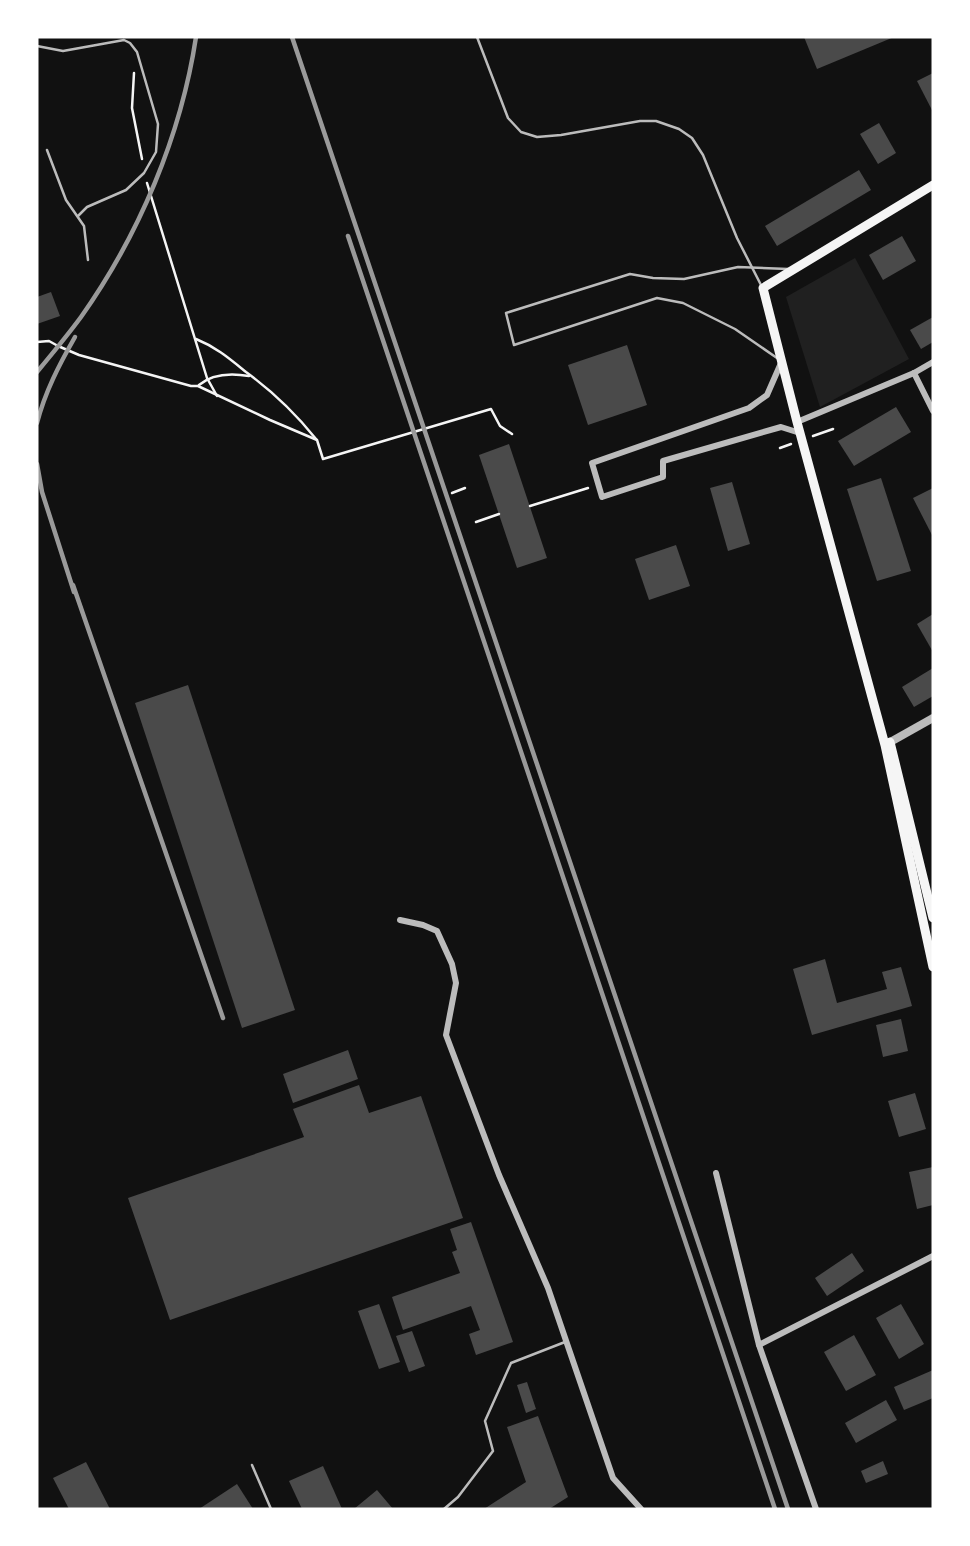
<svg xmlns="http://www.w3.org/2000/svg" width="970" height="1546" viewBox="0 0 970 1546" font-family="Ubuntu,sans-serif">
	<style>
		.green { fill: #202020 }
		.building { fill: #4a4a4a }
		.lines { fill: none; stroke-linecap: round; stroke-linejoin: round }
		.path { stroke: #f5f5f5; stroke-width: 2.5 }
		.service { stroke: #bcbcbc; stroke-width: 2.5 }
		.minor { stroke: #bcbcbc; stroke-width: 6 }
		.tertiary { stroke: #bcbcbc; stroke-width: 8 }
		.secondary { stroke: #f5f5f5; stroke-width: 9 }
		.rail { stroke: #9a9a9a; stroke-width: 4.5 }
	</style>
	<rect width="100%" height="100%" fill="#111"/>
	<path class="green" d="M855 258 909 359 820 407 786 297Z"/>
	<g class="building">
		<path d="M804 37H894L817 69Z"/>
		<path d="M933 73V112L917 81Z"/>
		<path d="M879 123 896 153 878 164 860 134Z"/>
		<path d="M859 170 871 190 777 246 765 226Z"/>
		<path d="M902 236 916 261 883 280 869 255Z"/>
		<path d="M51 292 60 316 37 324V297Z"/>
		<path d="M933 317V342L921 349 910 330Z"/>
		<path d="M627 345 647 405 588 425 568 365Z"/>
		<path d="M896 407 911 432 854 466 838 441Z"/>
		<path d="M509 444 547 558 517 568 479 455Z"/>
		<path d="M881 478 911 571 877 581 847 489Z"/>
		<path d="M732 482 750 544 728 551 710 488Z"/>
		<path d="M933 488V537L913 498Z"/>
		<path d="M676 545 690 586 649 600 635 559Z"/>
		<path d="M933 614V652L917 624Z"/>
		<path d="M933 668V696L914 707 902 687Z"/>
		<path d="M188 685 295 1010 242 1028 135 703Z"/>
		<path d="M825 959 837 1003 887 989 882 972 901 967 912 1006 812 1035 793 969Z"/>
		<path d="M901 1019 908 1051 883 1057 876 1025Z"/>
		<path d="M348 1050 358 1079 293 1103 283 1074Z"/>
		<path d="M359 1085 369 1113 421 1096 463 1218 170 1320 128 1198 304 1137 293 1109Z"/>
		<path d="M915 1093 926 1129 899 1137 888 1101Z"/>
		<path d="M933 1167V1205L917 1209 909 1172Z"/>
		<path d="M471 1222 513 1342 476 1355 469 1334 480 1330 471 1306 403 1330 392 1297 460 1273 452 1252 457 1250 450 1229Z"/>
		<path d="M852 1253 864 1271 827 1296 815 1278Z"/>
		<path d="M379 1304 400 1362 379 1369 358 1311Z"/>
		<path d="M901 1304 924 1344 899 1359 876 1318Z"/>
		<path d="M412 1331 425 1366 409 1372 396 1336Z"/>
		<path d="M854 1335 876 1375 846 1391 824 1352Z"/>
		<path d="M933 1370V1398L904 1410 894 1387Z"/>
		<path d="M527 1382 536 1409 526 1413 517 1385Z"/>
		<path d="M886 1400 897 1420 856 1443 845 1423Z"/>
		<path d="M538 1416 568 1497 549 1509H484L526 1482 507 1427Z"/>
		<path d="M883 1461 888 1474 866 1483 861 1471Z"/>
		<path d="M86 1462 110 1509H69L53 1478Z"/>
		<path d="M323 1466 342 1509H302L289 1481Z"/>
		<path d="M237 1484 253 1509H199Z"/>
		<path d="M377 1490 393 1509H354Z"/>
	</g>
	<g class="lines">
		<g class="path">
			<path d="M134 73 132 108 142 159"/>
			<path d="M147 183 207 378 217 396"/>
			<path d="M196 339C216 347 230 359 246 372 272 391 296 414 316 439"/>
			<path d="M37 342 49 341 58 346 79 355 191 386H198L270 420 317 440 323 459 491 409 500 426 512 434"/>
			<path d="M199 385C213 373 231 373 249 376"/>
			<path d="M813 436 833 429"/>
			<path d="M780 448 791 444"/>
			<path d="M452 493 465 488"/>
			<path d="M530 506 588 488"/>
			<path d="M476 522 499 514"/>
		</g>
		<g class="service">
			<path d="M477 37 508 118 521 132 537 137 561 135 640 121H656L679 129 692 138 703 155 737 238 762 287"/>
			<path d="M37 46 63 51 124 40 130 43 137 52 158 124 156 152 144 173 126 190 87 207 78 216"/>
			<path d="M47 150 66 200 84 226 88 260"/>
			<path d="M777 358 735 329 683 303 657 298 514 345 506 313 630 274 653 278 684 279 738 267 788 269"/>
			<path d="M252 1465 271 1509"/>
			<path d="M444 1509 458 1497 493 1451 485 1421 511 1363 565 1342"/>
		</g>
		<g class="minor">
			<path d="M781 363 767 395 749 408 592 463 602 497 663 477V461L781 427 800 433"/>
			<path d="M914 373 933 411"/>
			<path d="M797 422 914 373 933 362"/>
			<path d="M400 920 423 925 437 931 452 964 456 983 446 1035 499 1175 548 1288 613 1478 641 1509"/>
			<path d="M716 1173 759 1345 816 1509"/>
			<path d="M759 1345 933 1256"/>
		</g>
		<path class="tertiary" d="M885 745 933 718"/>
		<g class="secondary">
			<path d="M933 185 763 288 797 422 885 745 933 967"/>
			<path d="M890 742 933 918"/>
		</g>
		<g class="rail">
			<path d="M292 37 788 1509"/>
			<path d="M348 236 775 1509"/>
			<path d="M37 372C52 354 67 336 81 317 139 235 181 136 196 37"/>
			<path d="M37 423C45 392 59 365 75 337"/>
			<path d="M37 464 42 492 74 592"/>
			<path d="M73 585 223 1018"/>
		</g>
	</g>
	<rect width="970" height="1546" fill="none" stroke="#ffffff" stroke-width="77"/>
</svg>
